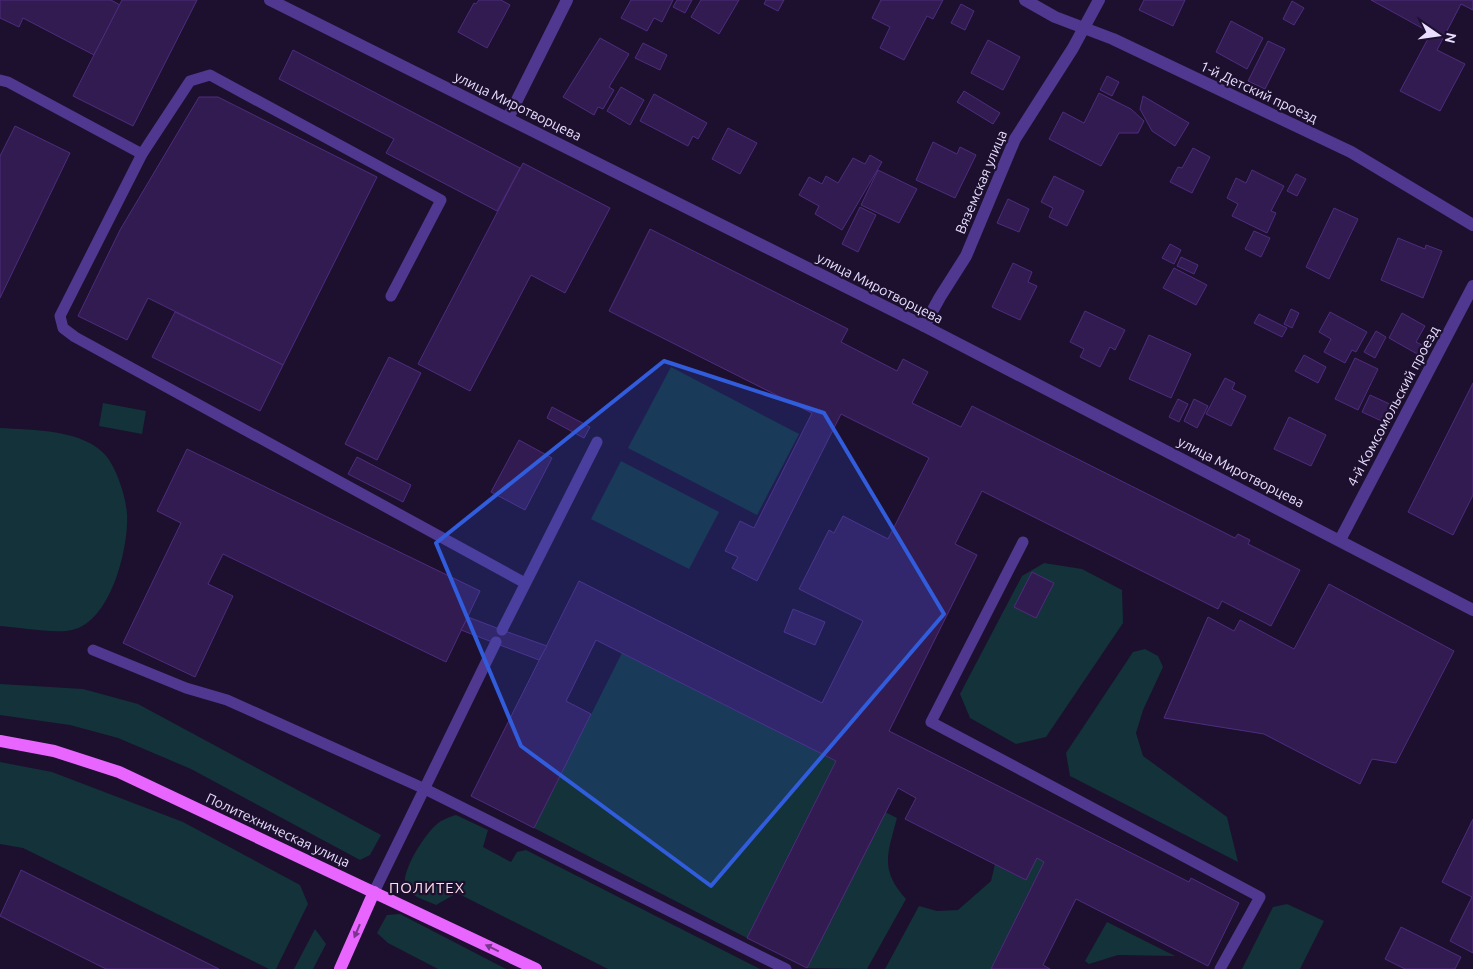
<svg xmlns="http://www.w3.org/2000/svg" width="1473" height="969" viewBox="0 0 1473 969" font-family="Ubuntu,sans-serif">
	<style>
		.green { fill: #133239 }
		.building { fill: #321b51; stroke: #4f2c7e }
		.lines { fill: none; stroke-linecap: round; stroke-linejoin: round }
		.service { stroke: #503890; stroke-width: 11 }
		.minor { stroke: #503890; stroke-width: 12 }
		.primary { stroke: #e865ff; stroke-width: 12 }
		.oneway { fill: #78368c }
		.marked { fill: #315cdc; fill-opacity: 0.2; stroke: #315cdc; stroke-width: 4; stroke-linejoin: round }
		.labels { text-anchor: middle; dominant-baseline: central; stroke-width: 4.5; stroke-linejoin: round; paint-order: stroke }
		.street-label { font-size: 14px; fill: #e9deff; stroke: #1c102e }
		.neighbourhood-label { font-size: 15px; letter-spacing: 1px; fill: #ffe0ec; stroke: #1c102e }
	</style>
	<rect width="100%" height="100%" fill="#1c102e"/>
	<g class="green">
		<path d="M671 367 799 434 757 515 628 448Z"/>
		<path d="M103 403 146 411 142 434 99 426Z"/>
		<path d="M0 428C32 430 85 429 107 457 117 470 126 497 127 514 129 547 111 622 72 630 55 634 18 627 0 626Z"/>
		<path d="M621 461 719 512 689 569 591 519Z"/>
		<path d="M1044 563 1082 569 1122 590 1123 623 1046 737 1016 744 970 718 960 694 1022 576Z"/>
		<path d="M1145 649 1158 656 1163 667 1143 710 1136 733 1143 756 1227 817 1238 862 1070 776 1066 753 1133 652Z"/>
		<path d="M622 653 836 761 747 938 534 828Z"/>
		<path d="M0 684 83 689 138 704 381 835 370 855 360 860 191 769 118 738 70 725 0 715Z"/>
		<path d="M0 762 52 772 183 822 300 885 308 904 276 969H269L23 848 0 844Z"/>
		<path d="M885 812 897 818C888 853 879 869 906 899L867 969 807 968Z"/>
		<path d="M456 815 488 830 483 847 511 862 517 852 526 850 760 969H608L457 893 436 905C426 900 411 897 406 887 399 874 425 834 436 825 441 820 449 817 456 815Z"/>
		<path d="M1037 858 1044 862 991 969H885L919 906 937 911 958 910 991 881 995 864 1026 880Z"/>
		<path d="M1287 904 1324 921 1300 969H1242L1273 907Z"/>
		<path d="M400 914 506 969H438L388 943 377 933 387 915Z"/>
		<path d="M1107 922 1175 956 1118 955 1089 964 1085 961Z"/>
		<path d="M315 929 326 944 313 969H294Z"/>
	</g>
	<g class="building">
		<path d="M0 0H111L120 5 94 55 23 18 19 27 0 18Z"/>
		<path d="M122 0H197L133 126 73 96Z"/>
		<path d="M479 0H501L510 5 487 48 458 32 474 3 476 4Z"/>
		<path d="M631 0H673L662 22 654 18 647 31 621 18Z"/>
		<path d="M677 0H692L685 13 673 7Z"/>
		<path d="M701 0H739L719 34 691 17Z"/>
		<path d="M766 0H784L778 11 764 4Z"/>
		<path d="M881 0H943L933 19 927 16 904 60 880 48 890 27 872 18Z"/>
		<path d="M1144 0H1185L1173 26 1139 10Z"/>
		<path d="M1371 0H1473V10L1461 4 1437 50 1465 64 1440 111 1400 91 1431 33Z"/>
		<path d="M1292 1 1304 8 1294 25 1283 19Z"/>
		<path d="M961 4 974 11 965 30 951 23Z"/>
		<path d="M1231 21 1263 38 1247 69 1216 52Z"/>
		<path d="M600 38 629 54 609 87 614 90 603 109 598 107 594 115 563 97Z"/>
		<path d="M988 40 1020 57 1003 90 971 73Z"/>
		<path d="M1268 41 1285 49 1265 89 1248 81Z"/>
		<path d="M643 43 667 55 660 70 635 58Z"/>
		<path d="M293 50 520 168 497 211 386 153 394 139 279 79Z"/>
		<path d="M1107 76 1119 82 1112 96 1100 90Z"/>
		<path d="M621 87 644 100 630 125 607 111Z"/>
		<path d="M964 91 1000 113 993 124 957 102Z"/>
		<path d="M1099 93 1131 109 1144 121 1138 133H1119L1101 166 1049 139 1063 112 1084 123Z"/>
		<path d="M654 94 707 123 698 139 693 136 688 146 640 121Z"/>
		<path d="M1143 96 1189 123 1175 146 1152 131 1140 109Z"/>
		<path d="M199 97H218L377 177 283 365 148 298 127 340 78 316 120 230Z"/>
		<path d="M15 126 70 153 0 298V156Z"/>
		<path d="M728 128 757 143 740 174 712 159Z"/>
		<path d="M933 142 957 154 960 147 976 155 955 198 916 180Z"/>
		<path d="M1193 148 1210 157 1192 193 1170 182 1178 167 1182 168Z"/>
		<path d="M870 155 882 162 842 230 815 214 819 206 799 195 809 177 822 184 826 176 838 183 853 158 865 164Z"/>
		<path d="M523 163 610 208 565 293 531 275 470 391 418 364Z"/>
		<path d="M878 170 917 189 899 223 861 205Z"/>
		<path d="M1252 170 1284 186 1271 211 1276 213 1267 233 1232 216 1238 204 1227 198 1236 178 1246 183Z"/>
		<path d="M1296 174 1306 179 1297 196 1287 191Z"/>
		<path d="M1054 176 1084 191 1067 226 1049 217 1053 208 1041 202Z"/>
		<path d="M1008 199 1029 209 1019 232 997 223Z"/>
		<path d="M860 207 876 215 858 252 842 244Z"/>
		<path d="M1334 208 1358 219 1329 279 1306 267Z"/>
		<path d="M650 229 848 329 841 342 897 371 903 359 928 372 912 403 961 427 972 406 1235 538 1238 534 1250 540 1248 544 1300 570 1271 626 1222 601 1218 609 982 491 955 544 977 555 889 731 1189 882 1191 878 1239 903 1208 966 1076 899 1043 965 1050 969H991L1044 862 1037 858 1026 880 905 819 916 798 898 788 807 968 747 938 836 761 596 640 566 701 591 714 534 828 471 796 579 581 822 703 863 621 799 589 829 530 834 533 843 516 888 539 929 458 841 414 757 581 732 568 738 557 725 551 740 521 754 528 812 413 609 311Z"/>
		<path d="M1254 231 1270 238 1261 257 1245 249Z"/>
		<path d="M1398 238 1425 249 1426 245 1442 251 1423 298 1381 280Z"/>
		<path d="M1170 244 1181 250 1174 264 1162 258Z"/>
		<path d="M1181 257 1198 265 1194 274 1177 266Z"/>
		<path d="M1013 263 1032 272 1028 282 1037 286 1020 320 992 307Z"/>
		<path d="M1174 268 1207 285 1196 305 1163 288Z"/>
		<path d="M1291 309 1299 313 1292 328 1284 324Z"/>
		<path d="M1085 311 1125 330 1115 350 1110 347 1100 367 1080 357 1084 349 1070 342Z"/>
		<path d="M175 312 283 365 260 411 152 357Z"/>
		<path d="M1330 312 1367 332 1356 352 1352 350 1345 363 1324 352 1331 339 1319 332Z"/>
		<path d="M1402 313 1425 326 1416 342 1424 346 1419 355 1389 338Z"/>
		<path d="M1259 314 1287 328 1282 337 1254 323Z"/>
		<path d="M1376 331 1386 337 1375 358 1364 352Z"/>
		<path d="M1149 335 1191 354 1171 398 1129 379Z"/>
		<path d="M1304 355 1326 367 1318 383 1295 371Z"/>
		<path d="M389 357 421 373 377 460 345 444Z"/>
		<path d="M1355 358 1378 369 1358 410 1335 399Z"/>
		<path d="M1225 378 1235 383 1232 389 1246 396 1231 426 1206 414Z"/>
		<path d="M1473 383V495L1453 535 1408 512Z"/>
		<path d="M1370 395 1394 406 1386 423 1362 412Z"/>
		<path d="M1178 399 1188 404 1179 422 1169 417Z"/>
		<path d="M1194 399 1208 406 1197 428 1184 421Z"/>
		<path d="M552 407 590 427 584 438 547 418Z"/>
		<path d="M1289 417 1326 435 1311 466 1274 449Z"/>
		<path d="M519 440 552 458 525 510 491 492Z"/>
		<path d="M187 449 480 591 446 662 223 554 208 584 233 596 195 677 123 643 181 523 157 511Z"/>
		<path d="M357 457 411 485 403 502 348 474Z"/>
		<path d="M1032 572 1054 583 1036 618 1014 607Z"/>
		<path d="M1329 584 1454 651 1396 763 1372 759 1360 784 1264 734 1164 718 1208 617 1234 631 1240 620 1294 649Z"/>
		<path d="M793 609 825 622 815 645 784 632Z"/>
		<path d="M468 617 502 630 547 646 539 660 461 630Z"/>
		<path d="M1473 819V953L1450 941 1472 897 1442 882Z"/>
		<path d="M21 870 219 969H106L0 916Z"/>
		<path d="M1401 927 1461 957 1455 969H1405L1385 959Z"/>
	</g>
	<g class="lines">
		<g class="service">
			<path d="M0 80 8 82 142 154"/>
			<path d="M391 296 441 200 210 75 190 81 142 154 60 316 63 328 75 337 525 583"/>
			<path d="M1023 542 931 722 1260 897 1220 969"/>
			<path d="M502 630 597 442"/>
			<path d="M93 650 186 688 227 700 425 789 786 969"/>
			<path d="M374 892 496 642"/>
		</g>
		<g class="minor">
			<path d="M270 0 924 326 1473 610"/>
			<path d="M1025 0 1055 17 1113 39 1351 152 1473 225"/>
			<path d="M508 118 567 0"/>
			<path d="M924 326 940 297 966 256 1015 139 1073 48 1099 0"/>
			<path d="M1340 540 1473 286"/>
		</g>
		<g class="primary">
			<path d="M0 741 54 751 119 772 536 969"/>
			<path d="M340 969 374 892"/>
		</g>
	</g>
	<defs><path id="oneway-solid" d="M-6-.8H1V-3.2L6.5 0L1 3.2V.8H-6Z" transform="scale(1.25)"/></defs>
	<g class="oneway">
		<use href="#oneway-solid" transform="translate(357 931) rotate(113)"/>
		<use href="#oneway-solid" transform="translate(492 948) rotate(-154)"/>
	</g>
	<path class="marked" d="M664 361 824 413 944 614 711 886 521 746 436 543Z"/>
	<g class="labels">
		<g class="street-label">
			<text transform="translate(1259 92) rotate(25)">1-й Детский проезд</text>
			<text transform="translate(518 106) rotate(26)">улица Миротворцева</text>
			<text transform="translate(981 182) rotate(-67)">Вяземская улица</text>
			<text transform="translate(880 288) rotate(27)">улица Миротворцева</text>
			<text transform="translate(1393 406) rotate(-62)">4-й Комсомольский проезд</text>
			<text transform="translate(1241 472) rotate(27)">улица Миротворцева</text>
			<text transform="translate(278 830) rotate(25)">Политехническая улица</text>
		</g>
		<g class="neighbourhood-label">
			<text x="427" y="887">ПОЛИТЕХ</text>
		</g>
	</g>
	<g transform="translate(1438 35) rotate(103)" stroke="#1c102e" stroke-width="4" paint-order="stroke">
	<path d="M0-4L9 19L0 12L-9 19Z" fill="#e9deff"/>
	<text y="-8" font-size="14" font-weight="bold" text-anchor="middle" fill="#e9deff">N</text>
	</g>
</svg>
